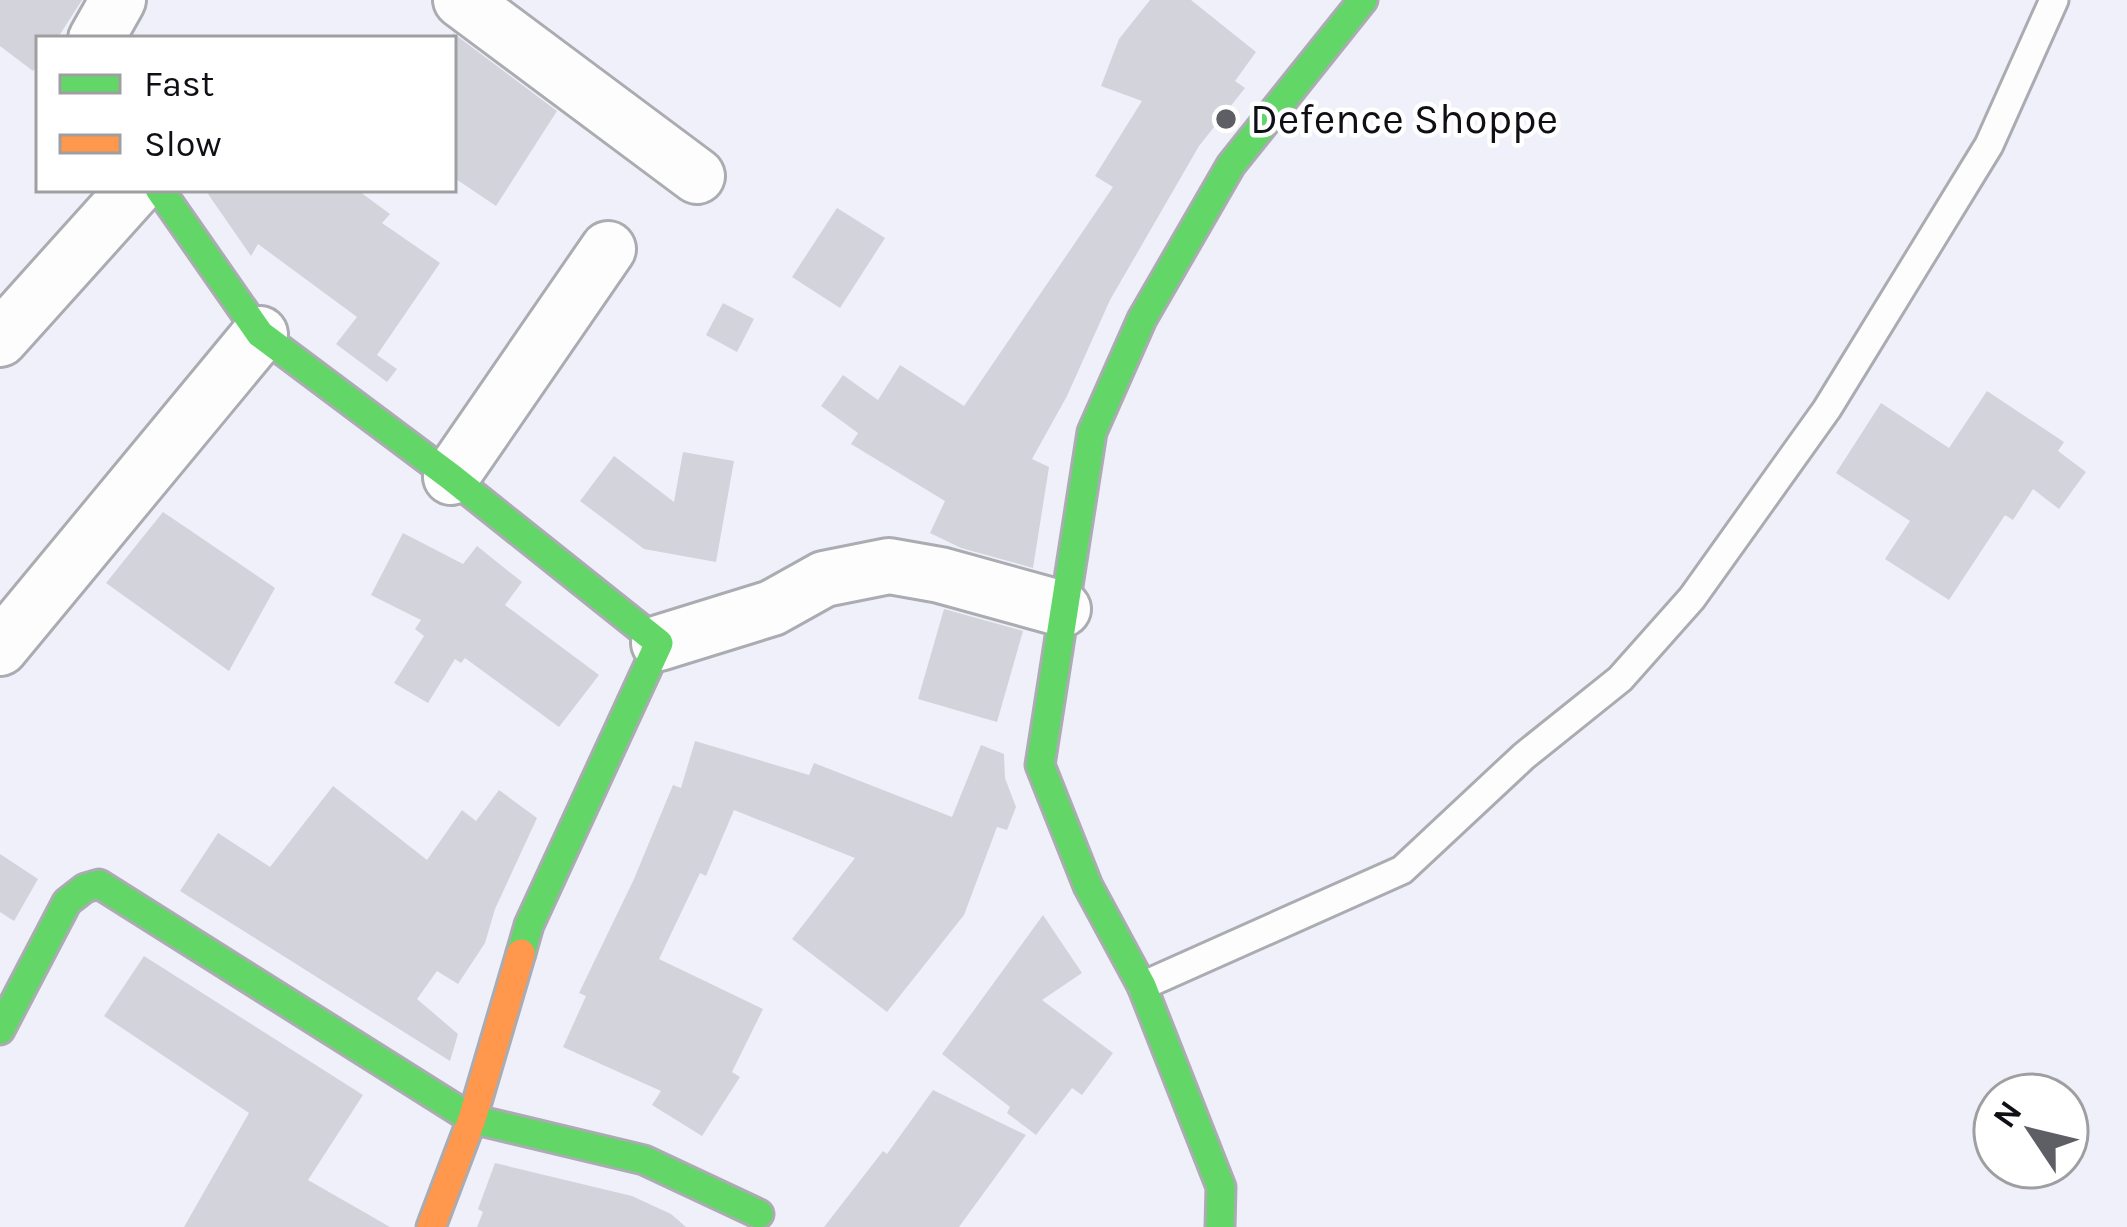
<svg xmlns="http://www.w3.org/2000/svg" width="2127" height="1227" viewBox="0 0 2127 1227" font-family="Karla,sans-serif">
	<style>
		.building { fill: #d3d3db }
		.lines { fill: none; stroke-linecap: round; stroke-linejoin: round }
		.lane-casing { stroke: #ababb2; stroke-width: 33 }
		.street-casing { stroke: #ababb2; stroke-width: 60 }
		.fast-casing { stroke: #ababb2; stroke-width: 33 }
		.slow-casing { stroke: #ababb2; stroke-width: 33 }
		.lane { stroke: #fdfdfe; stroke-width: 27 }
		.street { stroke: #fdfdfe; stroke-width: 54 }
		.fast { stroke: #63d668; stroke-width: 27 }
		.slow { stroke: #ff974d; stroke-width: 27 }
		.poi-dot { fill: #5e5e65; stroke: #fff; stroke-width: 4.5 }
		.labels { text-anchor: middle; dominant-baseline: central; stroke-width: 9; stroke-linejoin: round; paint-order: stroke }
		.poi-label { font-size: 42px; fill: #100f15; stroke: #fff; text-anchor: start }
	</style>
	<rect width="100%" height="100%" fill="#f0f0fa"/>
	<g class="building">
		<path d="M0 0H82L57 39H39V63L33 71 0 46Z"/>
		<path d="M1150 0H1191L1256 52 1235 81 1245 88 1199 146 1110 300 1067 396 1032 459 1049 467 1033 568 961 548 930 533 945 501 851 444 858 433 821 406 843 375 878 400 900 365 964 406 1113 187 1095 176 1142 101 1101 86 1119 39Z"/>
		<path d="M453 33 557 111 496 206 453 177Z"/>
		<path d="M211 189H356L390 214 382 223 440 263 377 355 397 369 387 382 336 344 357 317 258 244 251 256 208 194Z"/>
		<path d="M837 208 885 238 840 308 792 277Z"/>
		<path d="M723 303 754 319 737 352 706 335Z"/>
		<path d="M1987 391 2064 442 2058 451 2086 472 2059 509 2033 489 2013 520 2005 515 1949 600 1885 559 1910 521 1836 473 1881 403 1949 448Z"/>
		<path d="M683 452 734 461 716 562 644 549 580 501 614 456 674 502Z"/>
		<path d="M163 512 275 588 229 671 106 583Z"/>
		<path d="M403 533 463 564 477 546 522 582 505 605 599 675 559 727 465 658 461 663 455 659 428 703 394 683 424 636 415 629 421 620 371 595Z"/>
		<path d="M944 609 1023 631 997 722 918 699Z"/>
		<path d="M695 741 809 775 814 763 952 817 981 745 1004 754 1005 778 1016 807 1007 830 997 827 964 915 887 1012 792 939 855 858 734 810 706 876 700 873 659 959 763 1009 732 1072 740 1077 702 1136 652 1105 661 1091 563 1047 586 996 579 993 634 879 673 785 681 788Z"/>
		<path d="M333 786 427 860 462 810 476 821 499 790 537 818 495 909 485 943 458 984 437 971 417 999 458 1034 450 1061 180 891 218 833 270 867Z"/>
		<path d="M0 854 38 879 14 921 0 912Z"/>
		<path d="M1043 915 1082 973 1042 1000 1113 1053 1082 1095 1072 1088 1036 1135 1007 1113 1010 1107 942 1054Z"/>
		<path d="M144 956 363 1095 308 1180 390 1227H184L249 1113 104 1016Z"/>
		<path d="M933 1090 1026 1135 959 1227H824L883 1151 887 1154Z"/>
		<path d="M495 1163 632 1196 671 1214 686 1227H477L483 1212 478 1209Z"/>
	</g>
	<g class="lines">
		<g class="lane-casing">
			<path id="lane" d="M1142 986 1402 870 1524 756 1620 679 1692 598 1827 409 1989 145 2054 0"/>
		</g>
		<g class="street-casing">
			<g id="street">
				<path d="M461 0 697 176"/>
				<path d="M96 39 118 0"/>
				<path d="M0 339 135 189"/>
				<path d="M451 477 608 249"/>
				<path d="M659 643 772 608 824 579 889 566 940 575 1063 609"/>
				<path d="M0 648 260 334"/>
			</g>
		</g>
		<g class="fast-casing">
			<g id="fast">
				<path d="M159 189 260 334 451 477 659 643 529 925 521 953"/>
				<path d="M0 1030 67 902 85 888 99 884 472 1119 644 1160 759 1214"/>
				<path d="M1220 1227 1221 1187 1142 986 1088 886 1040 765 1092 432 1142 319 1231 165 1363 0"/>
			</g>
		</g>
		<g class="slow-casing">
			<path id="slow" d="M431 1227 472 1119 521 953"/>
		</g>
		<use href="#lane" class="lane"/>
		<use href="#street" class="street"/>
		<use href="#fast" class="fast"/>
		<use href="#slow" class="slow"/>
	</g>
	<circle class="poi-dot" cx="1226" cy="119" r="12"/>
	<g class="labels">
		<g class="poi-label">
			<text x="1250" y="119">Defence Shoppe</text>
		</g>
	</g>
	<rect x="36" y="36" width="420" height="156" fill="#ffffff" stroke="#9f9fa1" stroke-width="3"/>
	<rect x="60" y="75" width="60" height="18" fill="#63d668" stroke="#9f9fa1" stroke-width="3"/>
	<text x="144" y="96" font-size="36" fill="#100f15">Fast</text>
	<rect x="60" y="135" width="60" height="18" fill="#ff974d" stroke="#9f9fa1" stroke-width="3"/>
	<text x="144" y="156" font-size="36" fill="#100f15">Slow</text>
	<g transform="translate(2031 1131) rotate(305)"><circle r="57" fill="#ffffff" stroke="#9f9fa1" stroke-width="3"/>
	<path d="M0-9L21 45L0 30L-21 45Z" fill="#5e5e65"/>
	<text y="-18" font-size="33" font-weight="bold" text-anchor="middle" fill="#100f15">N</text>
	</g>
</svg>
